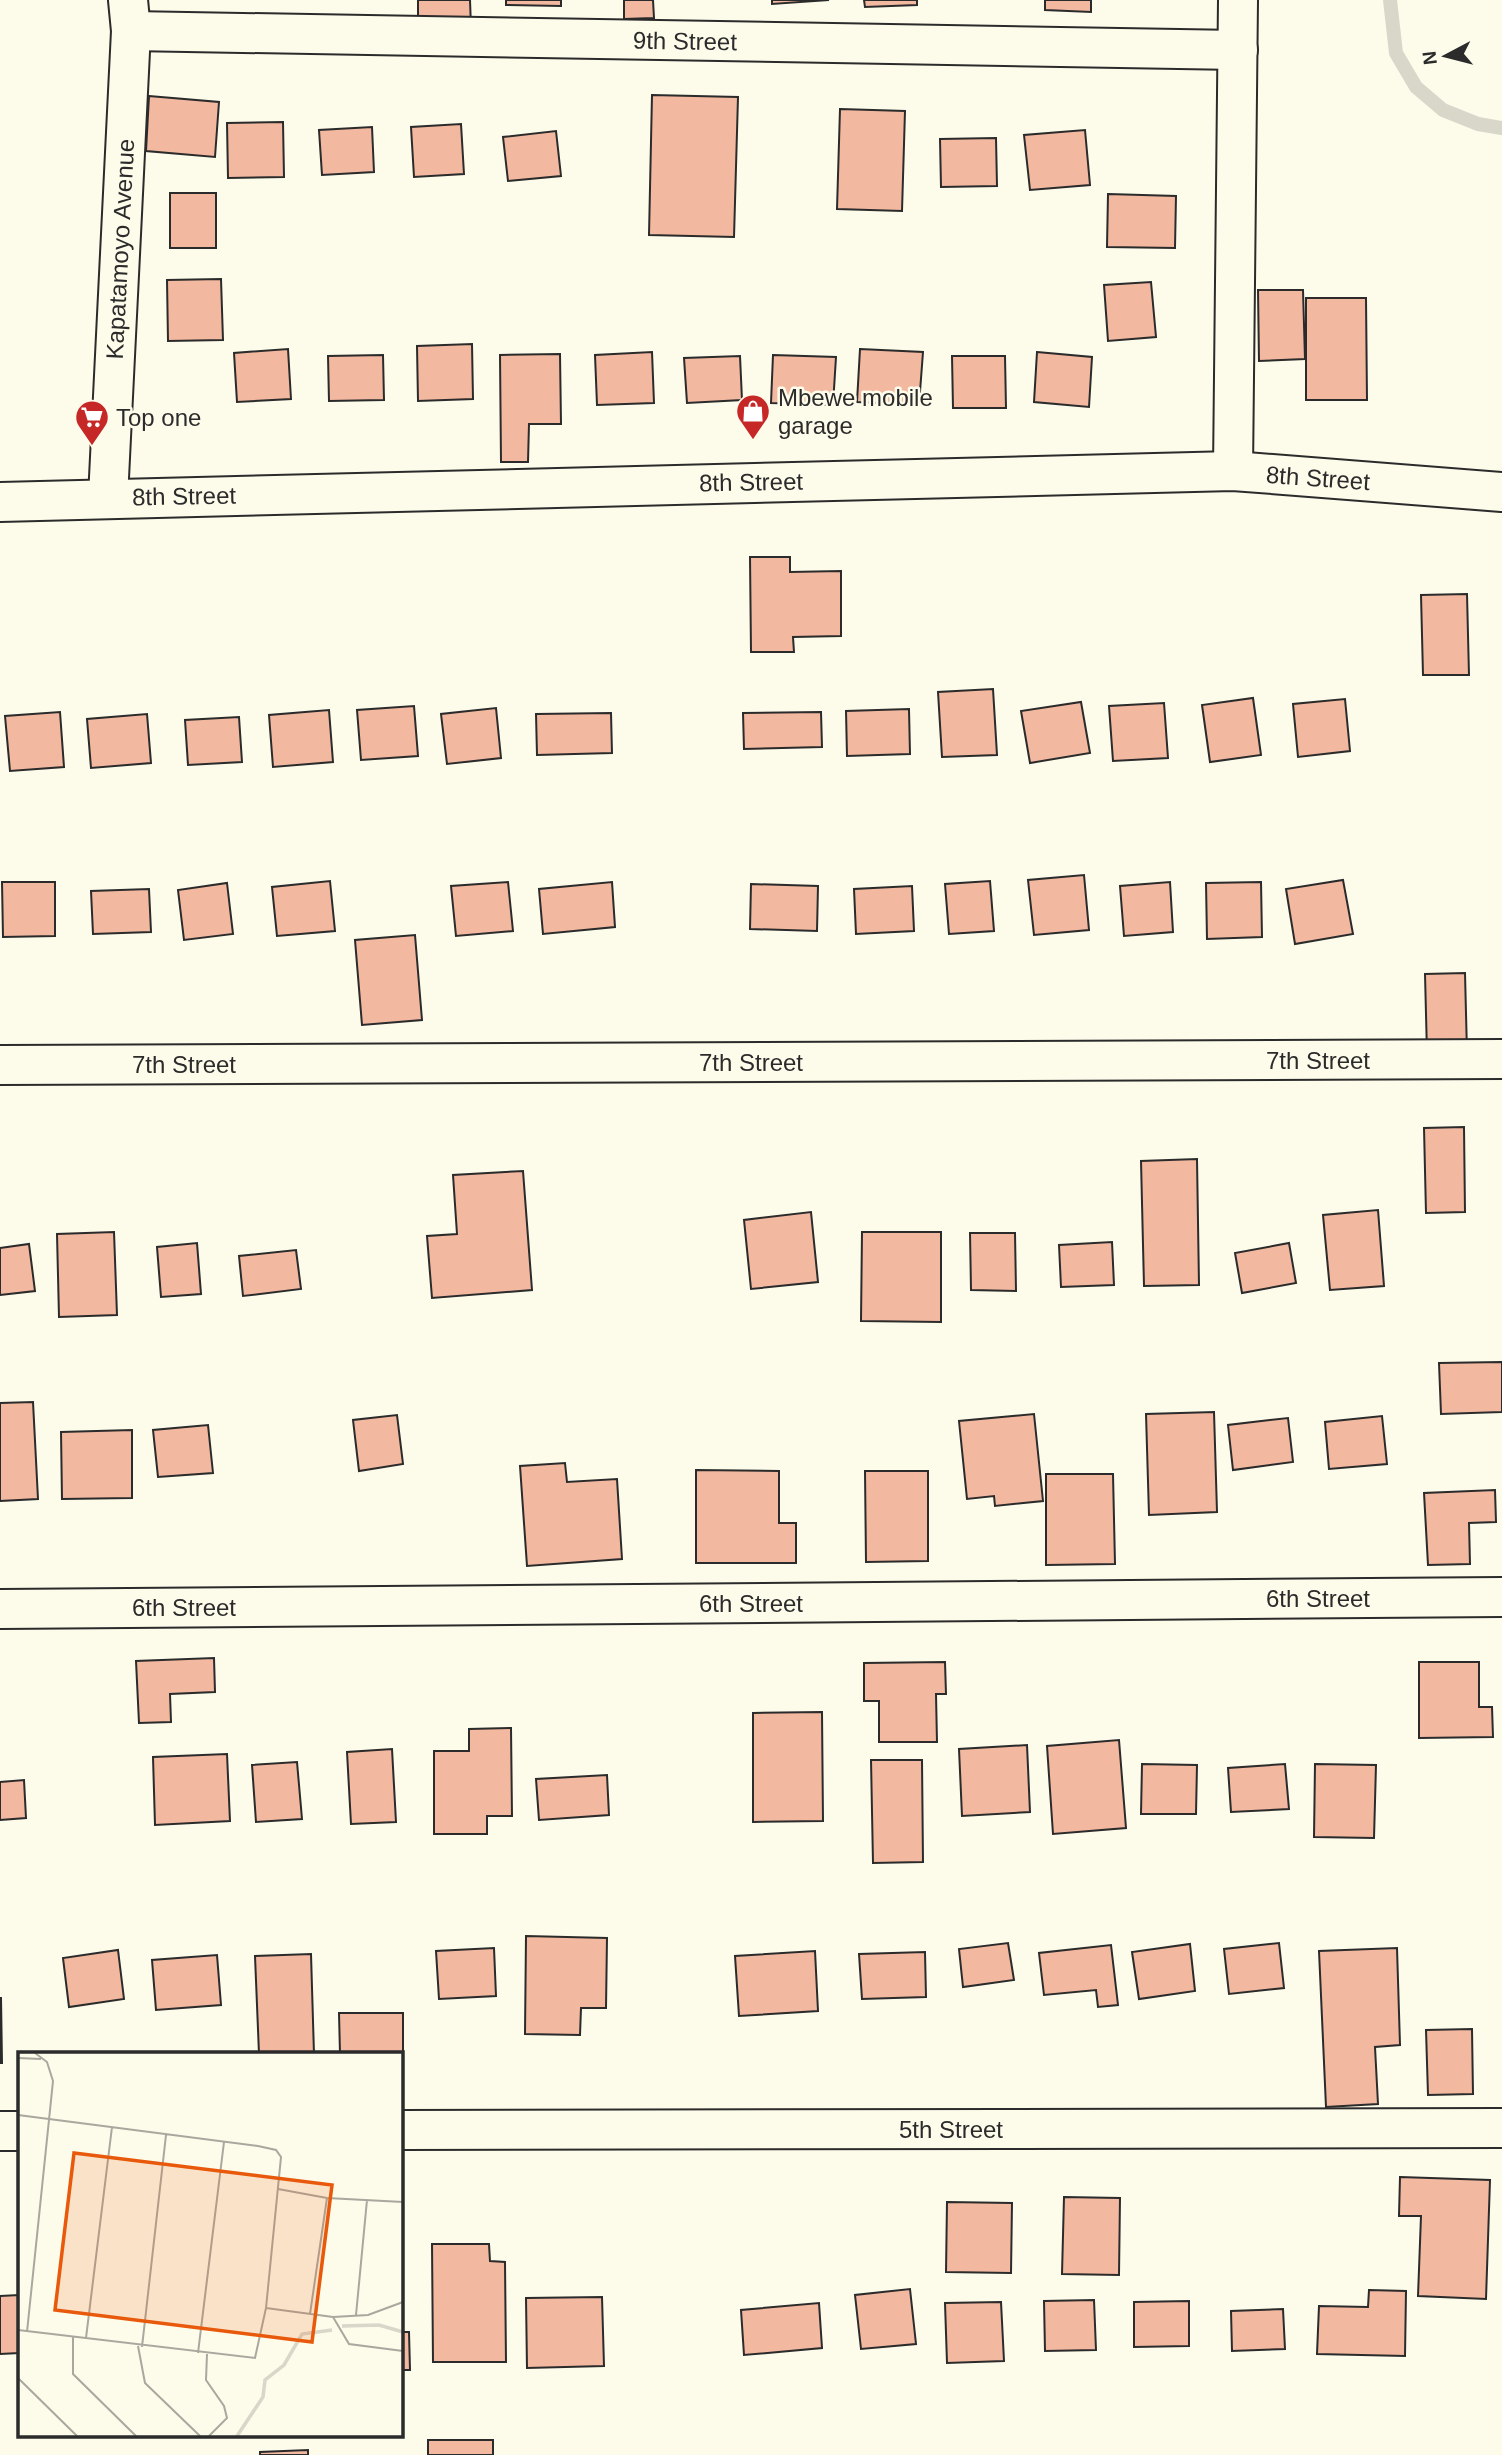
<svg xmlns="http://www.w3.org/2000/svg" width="1502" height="2455" viewBox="0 0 1502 2455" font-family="Helvetica,sans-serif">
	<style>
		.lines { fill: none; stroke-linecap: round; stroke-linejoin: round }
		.stream { stroke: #d8d7c9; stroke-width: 14 }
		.building { fill: #f2b8a0; stroke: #2b2b2b; stroke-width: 2 }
		.street-casing { stroke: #2b2b2b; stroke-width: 42 }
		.secondary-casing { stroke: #2b2b2b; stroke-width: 42 }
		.street { stroke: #fdfbea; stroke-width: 38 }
		.secondary { stroke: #fdfbea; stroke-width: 38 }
		.labels { text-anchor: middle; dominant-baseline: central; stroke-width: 5; stroke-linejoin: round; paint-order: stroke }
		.street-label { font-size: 24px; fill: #2b2b2b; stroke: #fdfbea }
		.poi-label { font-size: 24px; fill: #2b2b2b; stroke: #fdfbea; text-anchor: start }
		.inset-river { fill: none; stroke: #d8d7c9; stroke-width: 3.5 }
		.inset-road { fill: none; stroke: #a9a89e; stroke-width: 2 }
		.view { fill: #e8590c; fill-opacity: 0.15; stroke: #e8590c; stroke-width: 3.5 }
		.inset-edge { fill: none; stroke: #2b2b2b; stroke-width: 3.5 }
	</style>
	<rect width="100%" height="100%" fill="#fdfbea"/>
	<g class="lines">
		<path class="stream" d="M1390 0 1396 53 1416 87 1443 110 1478 124 1502 128"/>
	</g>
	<g class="building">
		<path d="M418 0H470L471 27H418Z"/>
		<path d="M506 0H561V6L506 5Z"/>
		<path d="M624 0H653L654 18 624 19Z"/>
		<path d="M772 0H829L772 4Z"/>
		<path d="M864 0H917V5L865 7Z"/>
		<path d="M1045 0H1091V12L1045 10Z"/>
		<path d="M652 95 738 97 734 237 649 235Z"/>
		<path d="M149 96 219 102 215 157 146 151Z"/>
		<path d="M840 109 905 111 902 211 837 209Z"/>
		<path d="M283 122 284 177 228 178 227 123Z"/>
		<path d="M461 124 464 174 414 177 411 127Z"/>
		<path d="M372 127 374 172 322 175 319 130Z"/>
		<path d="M1085 130 1090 185 1030 190 1024 135Z"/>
		<path d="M556 131 561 176 508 181 503 137Z"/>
		<path d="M996 138 997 186 941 187 940 139Z"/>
		<rect x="170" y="193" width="46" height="55"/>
		<path d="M1108 194 1176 196 1175 248 1107 247Z"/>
		<path d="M221 279 223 340 168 341 167 280Z"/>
		<path d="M1151 282 1156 337 1108 341 1104 285Z"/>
		<path d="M1258 290H1303L1305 359 1259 361Z"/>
		<path d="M1306 298H1366L1367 400H1306Z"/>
		<path d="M472 344 473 399 418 401 417 346Z"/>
		<path d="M288 349 291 399 237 402 234 353Z"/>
		<path d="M860 349 923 352 919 405 857 402Z"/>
		<path d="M652 352 654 403 597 405 595 355Z"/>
		<path d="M1037 352 1092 357 1089 407 1034 402Z"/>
		<path d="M560 354 561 424H529L528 462H501L500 355Z"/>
		<path d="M383 355 384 400 329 401 328 356Z"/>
		<path d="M773 355 836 357 833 405 771 403Z"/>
		<path d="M740 356 742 400 687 403 684 358Z"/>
		<path d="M952 356H1005L1006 408H953Z"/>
		<path d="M750 557H790V572L841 571V636L793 637 794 652H751Z"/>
		<path d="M1467 594 1469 675H1423L1421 595Z"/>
		<path d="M993 689 997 755 942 757 938 692Z"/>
		<path d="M1253 698 1261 755 1210 762 1202 705Z"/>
		<path d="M1345 699 1350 751 1298 757 1293 704Z"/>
		<path d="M1081 702 1090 753 1030 763 1021 711Z"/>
		<path d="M1164 703 1168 758 1113 761 1109 706Z"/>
		<path d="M414 706 418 756 361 760 357 710Z"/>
		<path d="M496 708 501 758 447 764 441 714Z"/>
		<path d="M909 709 910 754 847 756 846 711Z"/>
		<path d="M329 710 333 762 273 767 269 715Z"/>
		<path d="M60 712 64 767 10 771 5 716Z"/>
		<path d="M821 712 822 747 744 749 743 713Z"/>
		<path d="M611 713 612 753 537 755 536 714Z"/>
		<path d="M147 714 151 763 91 768 87 719Z"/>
		<path d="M239 717 242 762 188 765 185 720Z"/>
		<path d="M1084 875 1089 930 1034 935 1028 880Z"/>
		<path d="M1343 880 1353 934 1295 944 1286 889Z"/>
		<path d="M330 881 335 931 277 936 272 887Z"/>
		<path d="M990 881 994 931 949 934 945 884Z"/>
		<path d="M2 882H55V936L3 937Z"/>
		<path d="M508 882 513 931 456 936 451 886Z"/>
		<path d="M612 882 615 927 543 934 539 889Z"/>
		<path d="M1170 882 1173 932 1124 936 1120 886Z"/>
		<path d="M1261 882 1262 937 1207 939 1206 883Z"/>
		<path d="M227 883 233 934 184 940 178 890Z"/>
		<path d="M751 884 818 886 817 931 750 929Z"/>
		<path d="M912 886 914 931 856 934 854 889Z"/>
		<path d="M149 889 151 932 93 934 91 891Z"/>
		<path d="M415 935 422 1020 362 1025 355 940Z"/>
		<path d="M1465 973 1467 1053 1427 1054 1425 974Z"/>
		<path d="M1464 1127 1465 1212 1426 1213 1424 1128Z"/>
		<path d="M1197 1159 1199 1285 1144 1286 1141 1161Z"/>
		<path d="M523 1171 532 1290 432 1298 427 1236 457 1234 453 1175Z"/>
		<path d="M1378 1210 1384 1286 1330 1290 1323 1215Z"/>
		<path d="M811 1212 818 1282 751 1289 744 1220Z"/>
		<path d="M114 1232 117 1315 59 1317 57 1234Z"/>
		<path d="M862 1232H941V1322L861 1321Z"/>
		<path d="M970 1233H1015L1016 1291 971 1290Z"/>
		<path d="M1112 1242 1114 1285 1061 1287 1059 1245Z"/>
		<path d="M197 1243 201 1294 161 1297 157 1247Z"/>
		<path d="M1289 1243 1296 1283 1242 1293 1235 1253Z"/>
		<path d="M29 1244 35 1291 0 1295V1248Z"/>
		<path d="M296 1250 301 1289 243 1296 239 1256Z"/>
		<path d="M1502 1362V1412L1441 1414 1439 1363Z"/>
		<path d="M33 1402 38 1499 0 1501V1403Z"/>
		<path d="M1214 1412 1217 1512 1149 1515 1146 1414Z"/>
		<path d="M1034 1414 1043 1501 995 1506 994 1496 967 1499 959 1421Z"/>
		<path d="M397 1415 403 1464 359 1471 353 1420Z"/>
		<path d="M1382 1416 1387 1464 1329 1469 1325 1422Z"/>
		<path d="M1288 1418 1293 1462 1233 1470 1228 1425Z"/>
		<path d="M208 1425 213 1473 158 1477 153 1430Z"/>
		<path d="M132 1430V1498L62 1499 61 1432Z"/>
		<path d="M565 1463 567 1482 617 1479 622 1559 527 1566 520 1466Z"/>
		<path d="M696 1470 779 1471V1523H796V1563H696Z"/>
		<path d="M865 1471H928V1561L866 1562Z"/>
		<path d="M1046 1474H1113L1115 1564 1046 1565Z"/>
		<path d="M1495 1490 1496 1522 1469 1523 1470 1564 1428 1565 1424 1493Z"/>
		<path d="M214 1658 215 1692 170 1694 171 1722 139 1723 136 1661Z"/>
		<path d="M945 1662 946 1694H936L937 1742H879V1701H864V1663Z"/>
		<path d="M1419 1662H1479V1707H1492L1493 1737 1419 1738Z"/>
		<path d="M822 1712 823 1821 753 1822V1713Z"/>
		<path d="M511 1728 512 1816H487V1834H434V1751H469V1729Z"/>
		<path d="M1119 1740 1126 1828 1053 1834 1047 1746Z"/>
		<path d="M1027 1745 1030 1812 962 1816 959 1749Z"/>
		<path d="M392 1749 396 1822 351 1824 347 1752Z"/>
		<path d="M227 1754 230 1821 155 1825 153 1757Z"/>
		<path d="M871 1760H922L923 1862 873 1863Z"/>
		<path d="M297 1762 302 1819 256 1822 252 1765Z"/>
		<path d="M1142 1764 1197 1765 1196 1814H1141Z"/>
		<path d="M1285 1764 1289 1809 1231 1812 1228 1768Z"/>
		<path d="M1315 1764 1376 1765 1374 1838 1314 1837Z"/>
		<path d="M607 1775 609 1815 539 1820 536 1779Z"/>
		<path d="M24 1780 26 1818 0 1820V1782Z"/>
		<path d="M526 1936 607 1938 606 2008H581L580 2035 525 2034Z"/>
		<path d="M1008 1943 1014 1980 963 1987 959 1949Z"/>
		<path d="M1279 1943 1284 1988 1229 1994 1224 1949Z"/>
		<path d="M1190 1944 1195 1991 1139 1999 1132 1952Z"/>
		<path d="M1111 1945 1118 2005 1098 2007 1096 1990 1044 1995 1039 1953Z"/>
		<path d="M494 1948 496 1996 439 1999 436 1951Z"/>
		<path d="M1397 1948 1400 2045 1375 2047 1378 2104 1326 2107 1319 1951Z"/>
		<path d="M118 1950 124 1999 69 2007 63 1958Z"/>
		<path d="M815 1951 818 2011 739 2016 735 1956Z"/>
		<path d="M925 1952 926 1997 862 1999 859 1954Z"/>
		<path d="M311 1954 314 2054H259L255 1956Z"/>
		<path d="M217 1955 221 2005 156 2010 152 1960Z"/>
		<path d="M0 1998H1L2 2063H0Z"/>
		<path d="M339 2013H403V2118H401V2054H340Z"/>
		<path d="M1472 2029 1473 2094 1428 2095 1426 2030Z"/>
		<path d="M1400 2177 1490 2180 1486 2299 1418 2296 1421 2216H1399Z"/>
		<path d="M1064 2197 1120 2198 1119 2275 1062 2274Z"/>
		<path d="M947 2202 1012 2203 1011 2273 946 2272Z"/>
		<path d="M432 2244H489L490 2261 505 2262 506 2362H433Z"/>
		<path d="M910 2289 916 2344 861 2349 855 2295Z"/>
		<path d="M1369 2290 1406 2291 1405 2356 1317 2354 1319 2306 1368 2307Z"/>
		<path d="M19 2295V2353L0 2354V2296Z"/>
		<path d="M602 2297 604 2366 527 2368 526 2298Z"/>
		<path d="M1094 2300 1096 2350 1045 2351 1044 2301Z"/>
		<path d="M1189 2301V2346L1134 2347V2302Z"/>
		<path d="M1001 2302 1004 2361 947 2363 945 2303Z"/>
		<path d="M819 2303 822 2348 744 2355 741 2310Z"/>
		<path d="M401 2307 402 2332H409L410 2370H401Z"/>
		<path d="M1283 2309 1285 2349 1232 2351 1231 2311Z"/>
		<rect x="428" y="2440" width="65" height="15"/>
		<path d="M308 2450V2455H260V2452Z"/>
	</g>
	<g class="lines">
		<g class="street-casing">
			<g id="street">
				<path d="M131 31 1238 50"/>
				<path d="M1233 471 1238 0"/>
				<path d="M108 498 131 31 128 0"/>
				<path d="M0 1065 1502 1059"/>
				<path d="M0 1609 1502 1597"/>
				<path d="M401 2130 1502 2128"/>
				<path d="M0 2131H19"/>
			</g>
		</g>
		<g class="secondary-casing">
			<path id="secondary" d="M0 502 1233 471 1502 492"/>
		</g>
		<use href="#street" class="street"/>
		<use href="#secondary" class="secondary"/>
	</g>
	<defs>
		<g id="shop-pin" transform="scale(1.75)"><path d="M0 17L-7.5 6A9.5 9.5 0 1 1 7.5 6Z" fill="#c62828" stroke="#fdfbea"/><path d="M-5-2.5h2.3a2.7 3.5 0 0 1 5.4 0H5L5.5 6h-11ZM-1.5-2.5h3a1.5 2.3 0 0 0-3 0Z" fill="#fff"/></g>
		<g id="supermarket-pin" transform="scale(1.75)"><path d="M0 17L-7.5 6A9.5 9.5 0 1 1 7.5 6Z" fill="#c62828" stroke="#fdfbea"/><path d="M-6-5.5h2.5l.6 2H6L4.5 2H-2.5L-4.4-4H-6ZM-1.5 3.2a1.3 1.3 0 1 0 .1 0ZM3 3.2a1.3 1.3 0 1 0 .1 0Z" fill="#fff"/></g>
	</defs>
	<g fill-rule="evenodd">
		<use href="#shop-pin" x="753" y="411"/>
		<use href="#supermarket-pin" x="92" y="417"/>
	</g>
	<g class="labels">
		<g class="street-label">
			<text transform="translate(685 41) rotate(1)">9th Street</text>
			<text transform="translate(120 249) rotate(-87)">Kapatamoyo Avenue</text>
			<text transform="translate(1318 478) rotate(4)">8th Street</text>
			<text transform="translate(751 482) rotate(-1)">8th Street</text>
			<text transform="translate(184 496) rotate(-1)">8th Street</text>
			<text x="1318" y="1060">7th Street</text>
			<text x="751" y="1062">7th Street</text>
			<text x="184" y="1064">7th Street</text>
			<text x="1318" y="1598">6th Street</text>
			<text x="751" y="1603">6th Street</text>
			<text x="184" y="1607">6th Street</text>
			<text x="951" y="2129">5th Street</text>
		</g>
		<g class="poi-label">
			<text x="778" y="397">Mbewe mobile<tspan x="778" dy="28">garage</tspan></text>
			<text x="116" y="417">Top one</text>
		</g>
	</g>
	<g transform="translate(18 2052)">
		<rect width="385" height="385" fill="#fdfbea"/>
		<path class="inset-river" d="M324 274 361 273 385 280M219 384 245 345 247 328 266 313 284 282 314 278"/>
		<path class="inset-road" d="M0 6 23 7M0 63 240 94 258 98 263 105 248 256 237 306 0 278M260 137 309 146 385 150M248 256 315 265 350 263 385 250M292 262 309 146M338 263 349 148M315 265 331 292 385 299M9 280 35 29 29 10 17 1M55 285V322L118 384M68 286 94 75M120 294 127 331 182 384M124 295 148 83M180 301 206 90M189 302 188 328 206 354 209 366 191 384M0 326 59 384"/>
		<path class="view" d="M56 101 314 133 294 290 37 258Z"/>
		<rect width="385" height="385" class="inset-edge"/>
	</g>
	<g transform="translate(1446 56) rotate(263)" stroke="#fdfbea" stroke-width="5" paint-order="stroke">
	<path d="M0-5L12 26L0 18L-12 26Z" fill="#2b2b2b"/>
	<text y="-10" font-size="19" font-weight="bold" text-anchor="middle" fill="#2b2b2b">N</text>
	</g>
</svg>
